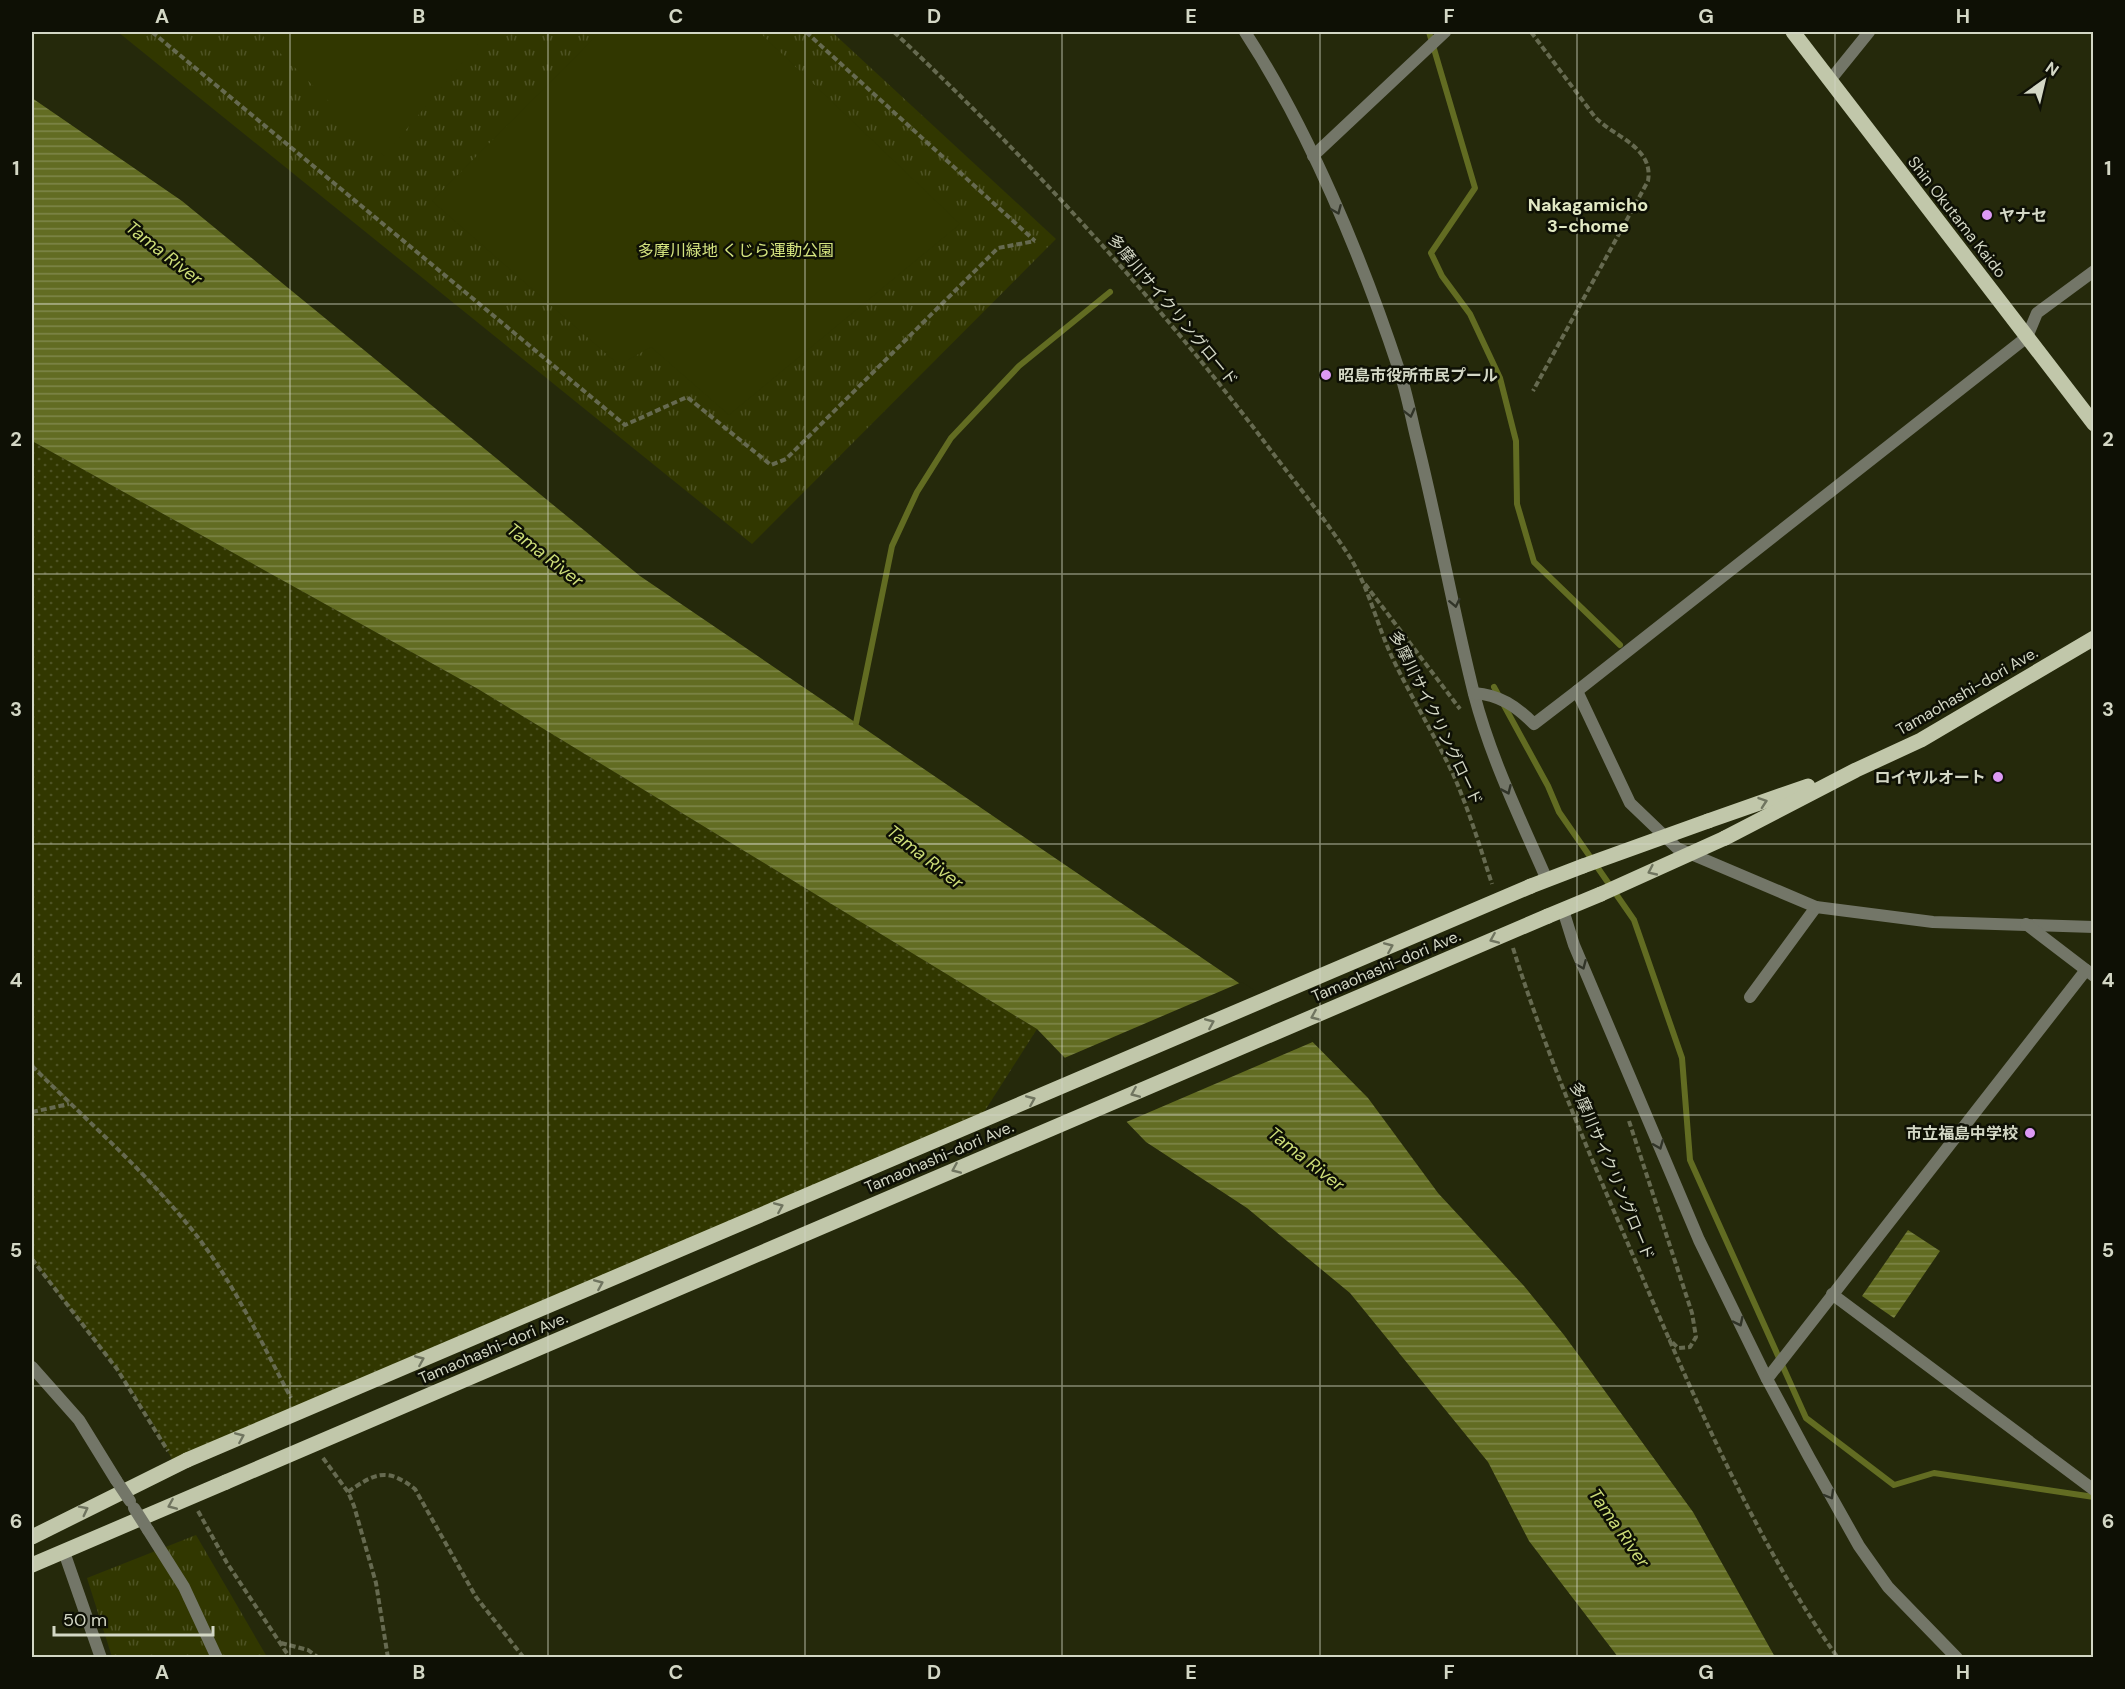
<svg xmlns="http://www.w3.org/2000/svg" width="2125" height="1689" viewBox="0 0 2125 1689" font-family="'DM Sans','Noto Sans JP',sans-serif">
	<style>
		.grass { fill: url(#grass-dots) }
		.park { fill: url(#park-tufts) }
		.pitch { fill: #313700 }
		.water { fill: url(#water-rules) }
		.pier { fill: #25290b }
		.lines { fill: none; stroke-linecap: round; stroke-linejoin: round }
		.stream { stroke: #626c22; stroke-width: 6 }
		.path { stroke: #666a50; stroke-width: 4; stroke-dasharray: 6 3; stroke-linecap: butt }
		.lane { stroke: #737668; stroke-width: 12 }
		.street { stroke: #737668; stroke-width: 12 }
		.primary { stroke: #c1c7aa; stroke-width: 15 }
		.lane-bridge { stroke: #737668; stroke-width: 12 }
		.primary-bridge { stroke: #c1c7aa; stroke-width: 15 }
		.oneway { stroke: #313428 }
		.oneway2 { stroke: #707560 }
		.grid { fill: none; stroke: #d3d7c5; stroke-width: 1.5; stroke-opacity: 0.55 }
		.poi-dot { fill: #dc99f4; stroke: #0e1005; stroke-width: 2 }
		.labels { text-anchor: middle; dominant-baseline: central; stroke-width: 5; stroke-linejoin: round; paint-order: stroke }
		.poi-label { font-size: 16px; font-weight: bold; fill: #d3d7c5; stroke: #0e1005; text-anchor: start }
		.street-label { font-size: 16px; fill: #d3d7c5; stroke: #0e1005 }
		.park-label { font-size: 16px; fill: #d5e580; stroke: #0e1005 }
		.neighbourhood-label { font-size: 18px; font-weight: bold; fill: #e2e9c5; stroke: #0e1005 }
		.water-label { font-size: 18px; font-style: italic; fill: #cddd78; stroke: #0e1005 }
		.neatline { fill: none; stroke: #d3d7c5; stroke-width: 2 }
		.grid-label { font-size: 20px; text-anchor: middle; font-weight: bold; fill: #d3d7c5 }
	</style>
	<defs>
		<pattern id="grass-dots" width="8" height="8" patternUnits="userSpaceOnUse" patternTransform="scale(1.5)"><rect width="8" height="8" fill="#313700"/><path d="M2 2h.1M6 6h.1" fill="none" stroke="#4e5324" stroke-width="1.8" stroke-linecap="round"/></pattern>
		<pattern id="park-tufts" width="24" height="20" patternUnits="userSpaceOnUse" patternTransform="scale(1.5)"><rect width="24" height="20" fill="#313700"/><path d="M3 7l-1-3M5 7V3M7 7l1-3M15 17l-1-3M17 17v-4M19 17l1-3" fill="none" stroke="#4e5324"/></pattern>
		<pattern id="water-rules" width="6" height="5" patternUnits="userSpaceOnUse" patternTransform="scale(1.5)"><rect width="6" height="5" fill="#626c22"/><path d="M0 2.5h6" fill="none" stroke="#7f874b"/></pattern>
	</defs>
	<rect width="100%" height="100%" fill="#25290b"/>
	<path class="grass" d="M32 441 478 689 1037 1029 977 1123 175 1465 149 1416 117 1369 32 1259Z"/>
	<g class="park">
		<path d="M118 32H832L1056 239 752 544Z"/>
		<path d="M196 1535 267 1657H112L87 1578Z"/>
	</g>
	<g class="pitch">
		<path d="M259 32H488L384 156Z"/>
		<path d="M600 32H759L960 224 729 415 651 347 619 365 432 201Z"/>
	</g>
	<g class="water">
		<path d="M32 98 182 201 640 576 1286 1015 1368 1098 1438 1193 1524 1286 1564 1335 1693 1512 1775 1657H1618L1529 1541 1488 1462 1350 1293 1247 1208 1146 1142 1037 1029 478 689 32 441Z"/>
		<path d="M1908 1230 1940 1251 1894 1318 1862 1296Z"/>
	</g>
	<path class="pier" d="M1242 982 1288 1013 1315 1041 1124 1123 1062 1059Z"/>
	<g class="lines">
		<g class="stream">
			<path d="M1429 32 1475 188 1431 253 1442 276 1470 314 1500 378 1516 441 1517 504 1534 562 1620 645"/>
			<path d="M1494 687 1548 786 1559 812 1634 920 1682 1058 1690 1160 1806 1418 1894 1485 1934 1473 2094 1497"/>
			<path d="M856 723 892 546 917 492 951 438 1019 366 1110 292"/>
		</g>
		<g class="path">
			<path d="M152 32 625 425 687 397 771 465 786 459 998 248 1035 241"/>
			<path d="M806 32 1035 241"/>
			<path d="M894 32C1028 158 1151 293 1263 440 1292 479 1325 518 1351 559 1369 589 1377 625 1392 657 1411 697 1434 734 1453 774 1469 810 1480 847 1492 884"/>
			<path d="M1531 32 1595 117C1614 137 1654 147 1648 181L1533 391"/>
			<path d="M1365 584 1460 709"/>
			<path d="M1513 948C1548 1060 1595 1167 1641 1274 1695 1400 1758 1546 1838 1658"/>
			<path d="M32 1066C88 1122 151 1176 200 1240 237 1289 262 1344 291 1398"/>
			<path d="M32 1112 69 1104"/>
			<path d="M1629 1121 1692 1313 1696 1337 1690 1347 1678 1348 1669 1339"/>
			<path d="M32 1259 117 1369 168 1451"/>
			<path d="M323 1458 348 1492 354 1506 376 1583 388 1658"/>
			<path d="M348 1492C375 1473 387 1467 415 1489L476 1597 524 1658"/>
			<path d="M198 1511 227 1563 290 1658"/>
			<path d="M281 1643 308 1650 319 1658"/>
		</g>
		<g class="lane">
			<path d="M1831 79 1869 32"/>
			<path d="M1750 997 1816 907"/>
			<path d="M32 1367 79 1420 116 1480"/>
			<path d="M148 1530 184 1587 217 1658"/>
		</g>
		<g class="street">
			<path d="M1245 32C1309 130 1362 258 1399 370 1407 393 1411 417 1417 441 1438 525 1453 610 1474 694 1491 759 1520 818 1547 880"/>
			<path d="M1313 156 1445 32"/>
			<path d="M1577 691 2027 337 2037 313 2094 271"/>
			<path d="M1474 693C1500 695 1516 706 1534 724L1577 691 1630 803 1677 848 1816 907 1933 922 2094 927"/>
			<path d="M1563 910 1574 945 1699 1240 1767 1379 1809 1457 1859 1546 1888 1587 1957 1658"/>
			<path d="M2026 924 2094 976"/>
			<path d="M1832 1294 2094 1490"/>
			<path d="M1767 1379 2086 970"/>
			<path d="M64 1552 101 1658"/>
		</g>
		<g class="primary">
			<path d="M1793 32 2094 424"/>
			<path d="M1708 821 1808 786"/>
			<path d="M1725 838 1856 770 1921 740 2094 638"/>
			<path d="M1531 886 1583 866"/>
			<path d="M1548 916 1601 894"/>
			<path d="M32 1537 187 1460"/>
			<path d="M32 1565 226 1482"/>
		</g>
		<g class="lane-bridge">
			<path d="M116 1480 130 1501"/>
			<path d="M134 1508 148 1530"/>
		</g>
		<g class="primary-bridge">
			<path d="M1583 866 1708 821"/>
			<path d="M1601 894 1725 838"/>
			<path d="M187 1460 1531 886"/>
			<path d="M226 1482 1548 916"/>
		</g>
	</g>
	<defs><path id="oneway-chevron" d="M-2-3.5L2.5 0L-2 3.5" fill="none" stroke-width="1.6" stroke-linecap="round" stroke-linejoin="round" transform="scale(1.5)"/></defs>
	<g class="oneway">
		<use href="#oneway-chevron" transform="translate(1337 210) rotate(67)"/>
		<use href="#oneway-chevron" transform="translate(1410 413) rotate(76)"/>
		<use href="#oneway-chevron" transform="translate(1455 603) rotate(78)"/>
		<use href="#oneway-chevron" transform="translate(1507 790) rotate(66)"/>
		<use href="#oneway-chevron" transform="translate(1582 965) rotate(67)"/>
		<use href="#oneway-chevron" transform="translate(1659 1145) rotate(68)"/>
		<use href="#oneway-chevron" transform="translate(1739 1322) rotate(64)"/>
		<use href="#oneway-chevron" transform="translate(1830 1495) rotate(60)"/>
	</g>
	<g class="oneway2">
		<use href="#oneway-chevron" transform="translate(1763 802) rotate(-19)"/>
		<use href="#oneway-chevron" transform="translate(1652 871) rotate(155)"/>
		<use href="#oneway-chevron" transform="translate(1494 939) rotate(157)"/>
		<use href="#oneway-chevron" transform="translate(1389 947) rotate(-23)"/>
		<use href="#oneway-chevron" transform="translate(1315 1016) rotate(157)"/>
		<use href="#oneway-chevron" transform="translate(1210 1023) rotate(-23)"/>
		<use href="#oneway-chevron" transform="translate(1135 1093) rotate(157)"/>
		<use href="#oneway-chevron" transform="translate(1031 1100) rotate(-23)"/>
		<use href="#oneway-chevron" transform="translate(956 1169) rotate(157)"/>
		<use href="#oneway-chevron" transform="translate(779 1207) rotate(-23)"/>
		<use href="#oneway-chevron" transform="translate(599 1284) rotate(-23)"/>
		<use href="#oneway-chevron" transform="translate(420 1360) rotate(-23)"/>
		<use href="#oneway-chevron" transform="translate(240 1437) rotate(-23)"/>
		<use href="#oneway-chevron" transform="translate(172 1505) rotate(157)"/>
		<use href="#oneway-chevron" transform="translate(84 1510) rotate(-27)"/>
	</g>
	<path class="grid" d="M290 32V1658M548 32V1658M805 32V1658M1062 32V1658M1320 32V1658M1577 32V1658M1835 32V1658M32 304H2094M32 574H2094M32 844H2094M32 1115H2094M32 1386H2094"/>
	<g class="poi-dot">
		<circle cx="1987" cy="215" r="6"/>
		<circle cx="1326" cy="375" r="6"/>
		<circle cx="1998" cy="777" r="6"/>
		<circle cx="2030" cy="1133" r="6"/>
	</g>
	<g class="labels">
		<g class="poi-label">
			<text x="1999" y="215">ヤナセ</text>
			<text x="1338" y="375">昭島市役所市民プール</text>
			<text x="1986" y="777" text-anchor="end">ロイヤルオート</text>
			<text x="2018" y="1133" text-anchor="end">市立福島中学校</text>
		</g>
		<g class="street-label">
			<text transform="translate(1957 217) rotate(52)">Shin Okutama Kaido</text>
			<text transform="translate(1173 310) rotate(50)">多摩川サイクリングロード</text>
			<text transform="translate(1967 691) rotate(-30)">Tamaohashi-dori Ave.</text>
			<text transform="translate(1436 718) rotate(64)">多摩川サイクリングロード</text>
			<text transform="translate(1386 966) rotate(-23)">Tamaohashi-dori Ave.</text>
			<text transform="translate(939 1157) rotate(-23)">Tamaohashi-dori Ave.</text>
			<text transform="translate(1612 1171) rotate(67)">多摩川サイクリングロード</text>
			<text transform="translate(493 1348) rotate(-23)">Tamaohashi-dori Ave.</text>
		</g>
		<g class="park-label">
			<text x="736" y="250">多摩川緑地 くじら運動公園</text>
		</g>
		<g class="neighbourhood-label">
			<text x="1588" y="205">Nakagamicho<tspan x="1588" dy="21">3-chome</tspan></text>
		</g>
		<g class="water-label">
			<text transform="translate(164 253) rotate(38)">Tama River</text>
			<text transform="translate(545 555) rotate(38)">Tama River</text>
			<text transform="translate(925 857) rotate(38)">Tama River</text>
			<text transform="translate(1306 1159) rotate(38)">Tama River</text>
			<text transform="translate(1619 1528) rotate(55)">Tama River</text>
		</g>
	</g>
	<rect width="2125" height="1689" fill="none" stroke="#0e1005" stroke-width="66"/>
	<g transform="translate(2044 81) rotate(34)" stroke="#0e1005" stroke-width="4.5" paint-order="stroke">
	<path d="M0-4.5L10 22L0 15L-10 22Z" fill="#d3d7c5"/>
	<text y="-9" font-size="16" font-weight="bold" text-anchor="middle" fill="#d3d7c5">N</text>
	</g>
	<path d="M54 1626v9h159v-9" fill="none" stroke="#d3d7c5" stroke-width="3"/>
	<text x="63" y="1626" font-size="18" fill="#d3d7c5" stroke="#0e1005" stroke-width="4.5" paint-order="stroke">50 m</text>
	<rect x="33" y="33" width="2059" height="1623" class="neatline"/>
	<g class="grid-label">
		<text x="162" y="23">A</text>
		<text x="419" y="23">B</text>
		<text x="676" y="23">C</text>
		<text x="934" y="23">D</text>
		<text x="1191" y="23">E</text>
		<text x="1449" y="23">F</text>
		<text x="1706" y="23">G</text>
		<text x="1963" y="23">H</text>
		<text x="16" y="175">1</text>
		<text x="2108" y="175">1</text>
		<text x="16" y="446">2</text>
		<text x="2108" y="446">2</text>
		<text x="16" y="716">3</text>
		<text x="2108" y="716">3</text>
		<text x="16" y="987">4</text>
		<text x="2108" y="987">4</text>
		<text x="16" y="1257">5</text>
		<text x="2108" y="1257">5</text>
		<text x="16" y="1528">6</text>
		<text x="2108" y="1528">6</text>
		<text x="162" y="1679">A</text>
		<text x="419" y="1679">B</text>
		<text x="676" y="1679">C</text>
		<text x="934" y="1679">D</text>
		<text x="1191" y="1679">E</text>
		<text x="1449" y="1679">F</text>
		<text x="1706" y="1679">G</text>
		<text x="1963" y="1679">H</text>
	</g>
</svg>
